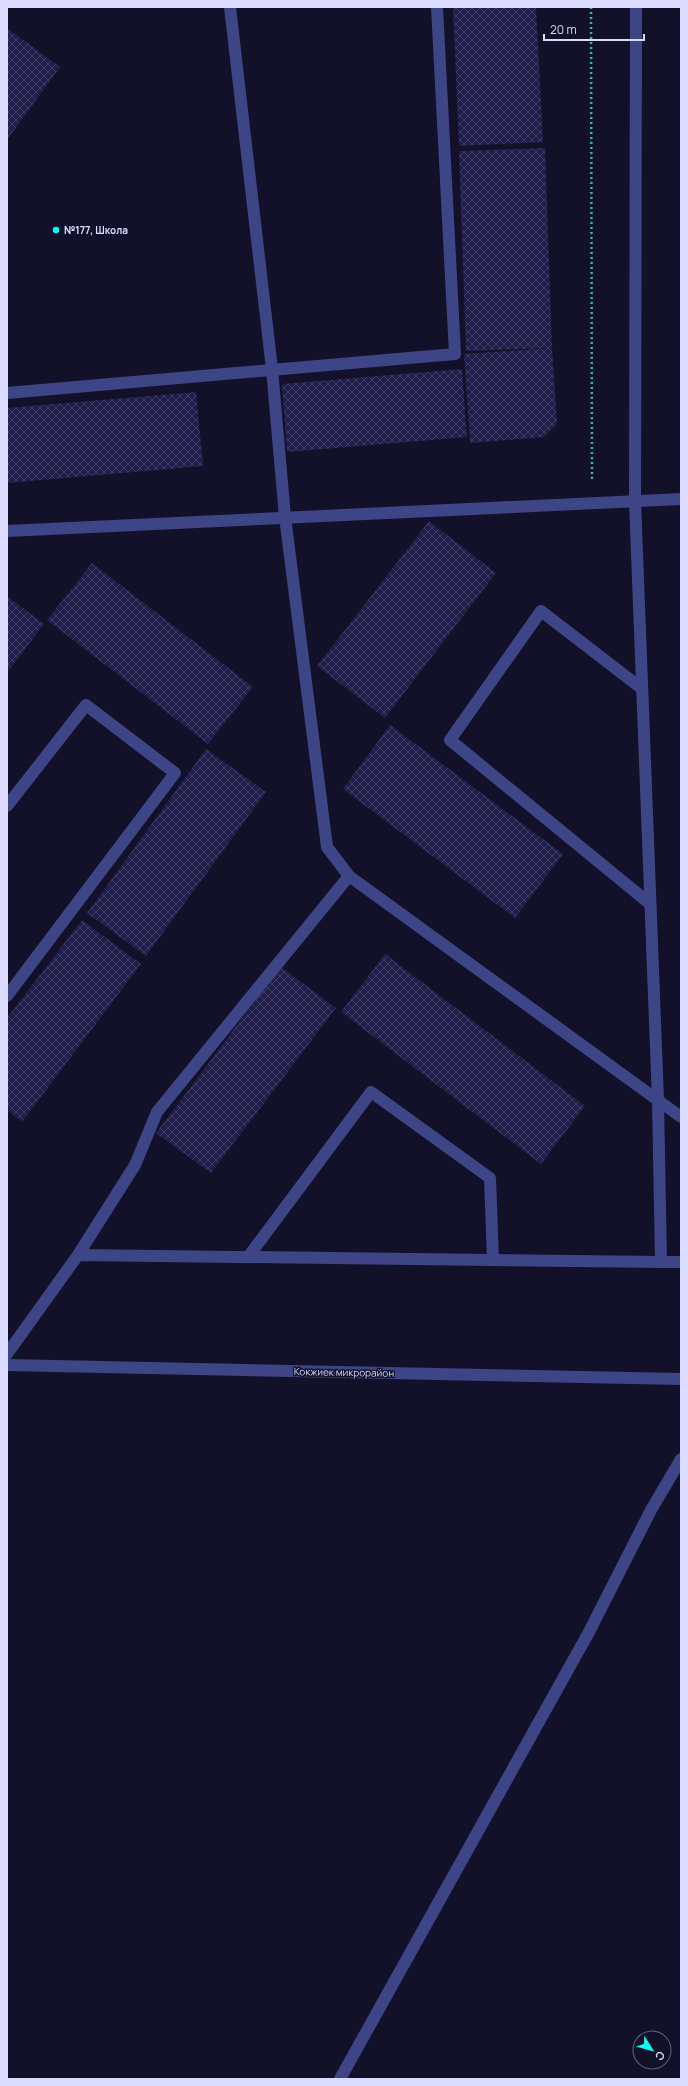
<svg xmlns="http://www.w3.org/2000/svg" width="688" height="2086" viewBox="0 0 688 2086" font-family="Manrope,sans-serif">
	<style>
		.building { fill: url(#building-cross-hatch) }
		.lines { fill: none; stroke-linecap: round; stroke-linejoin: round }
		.path { stroke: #33ba9f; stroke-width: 2.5; stroke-dasharray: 2 3; stroke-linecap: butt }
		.minor { stroke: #3d4587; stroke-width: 12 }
		.poi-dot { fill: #0afbf1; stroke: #121129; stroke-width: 1.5 }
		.labels { text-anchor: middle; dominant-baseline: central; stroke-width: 3; stroke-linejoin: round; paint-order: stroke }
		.poi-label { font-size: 10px; font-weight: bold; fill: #dadbfe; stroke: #121129; text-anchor: start }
		.street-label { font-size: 10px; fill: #dadbfe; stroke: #121129 }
	</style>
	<defs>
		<pattern id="building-cross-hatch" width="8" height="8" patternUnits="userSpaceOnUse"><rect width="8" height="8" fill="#201d4a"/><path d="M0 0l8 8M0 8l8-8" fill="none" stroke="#403d65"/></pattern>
	</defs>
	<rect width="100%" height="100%" fill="#121129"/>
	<g class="building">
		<path d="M453 7H536L543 142 459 146Z"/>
		<path d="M7 28 60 67 7 140Z"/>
		<path d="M545 148 552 348 466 351 459 151Z"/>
		<path d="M552 348 557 424 544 437 470 443 464 354Z"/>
		<path d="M462 369 467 437 287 452 282 384Z"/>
		<path d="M196 392 203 466 7 483V408Z"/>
		<path d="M429 521 496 573 385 718 317 666Z"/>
		<path d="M92 563 253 687 208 744 47 620Z"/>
		<path d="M7 596 44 624 7 673Z"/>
		<path d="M390 725 563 854 515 918 343 789Z"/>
		<path d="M206 749 266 792 146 956 87 913Z"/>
		<path d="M82 920 141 964 22 1122 7 1110V1018Z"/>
		<path d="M385 954 585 1106 541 1164 341 1012Z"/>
		<path d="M281 967 336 1008 211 1173 156 1133Z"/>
	</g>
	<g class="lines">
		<path class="path" d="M591 7 592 480"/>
		<g class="minor">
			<path d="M230 7 272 369 285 517 327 847 349 876 681 1117"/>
			<path d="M7 393 455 354 437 7"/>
			<path d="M7 531 681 499"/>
			<path d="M641 688 541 611 450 740 649 903"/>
			<path d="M7 806 86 705 175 773 7 996"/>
			<path d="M78 1255 135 1165 157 1112 349 876"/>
			<path d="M248 1257 371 1092 490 1178 493 1260"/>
			<path d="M661 1262H681"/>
			<path d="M7 1354 78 1255 661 1262 658 1100 635 501 636 7"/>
			<path d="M7 1365 681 1379"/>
			<path d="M340 2079 589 1632 651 1510 681 1459"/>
		</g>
	</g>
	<circle class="poi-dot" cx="56" cy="230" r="4"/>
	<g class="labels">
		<g class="poi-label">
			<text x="64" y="230">№177, Школа</text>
		</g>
		<g class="street-label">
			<text transform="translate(344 1372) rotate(1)">Кокжиек микрорайон</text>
		</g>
	</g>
	<rect width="688" height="2086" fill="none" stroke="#dadbfe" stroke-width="16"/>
	<g transform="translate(652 2050) rotate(127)"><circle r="19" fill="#121129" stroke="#62627e"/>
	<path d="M0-3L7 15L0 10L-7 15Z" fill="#0afbf1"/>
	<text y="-6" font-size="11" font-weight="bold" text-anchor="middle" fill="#dadbfe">С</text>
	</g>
	<path d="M544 34v6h100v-6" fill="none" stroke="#dadbfe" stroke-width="2"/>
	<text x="550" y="34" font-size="12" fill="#dadbfe" stroke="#121129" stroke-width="3" paint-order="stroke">20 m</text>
</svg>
